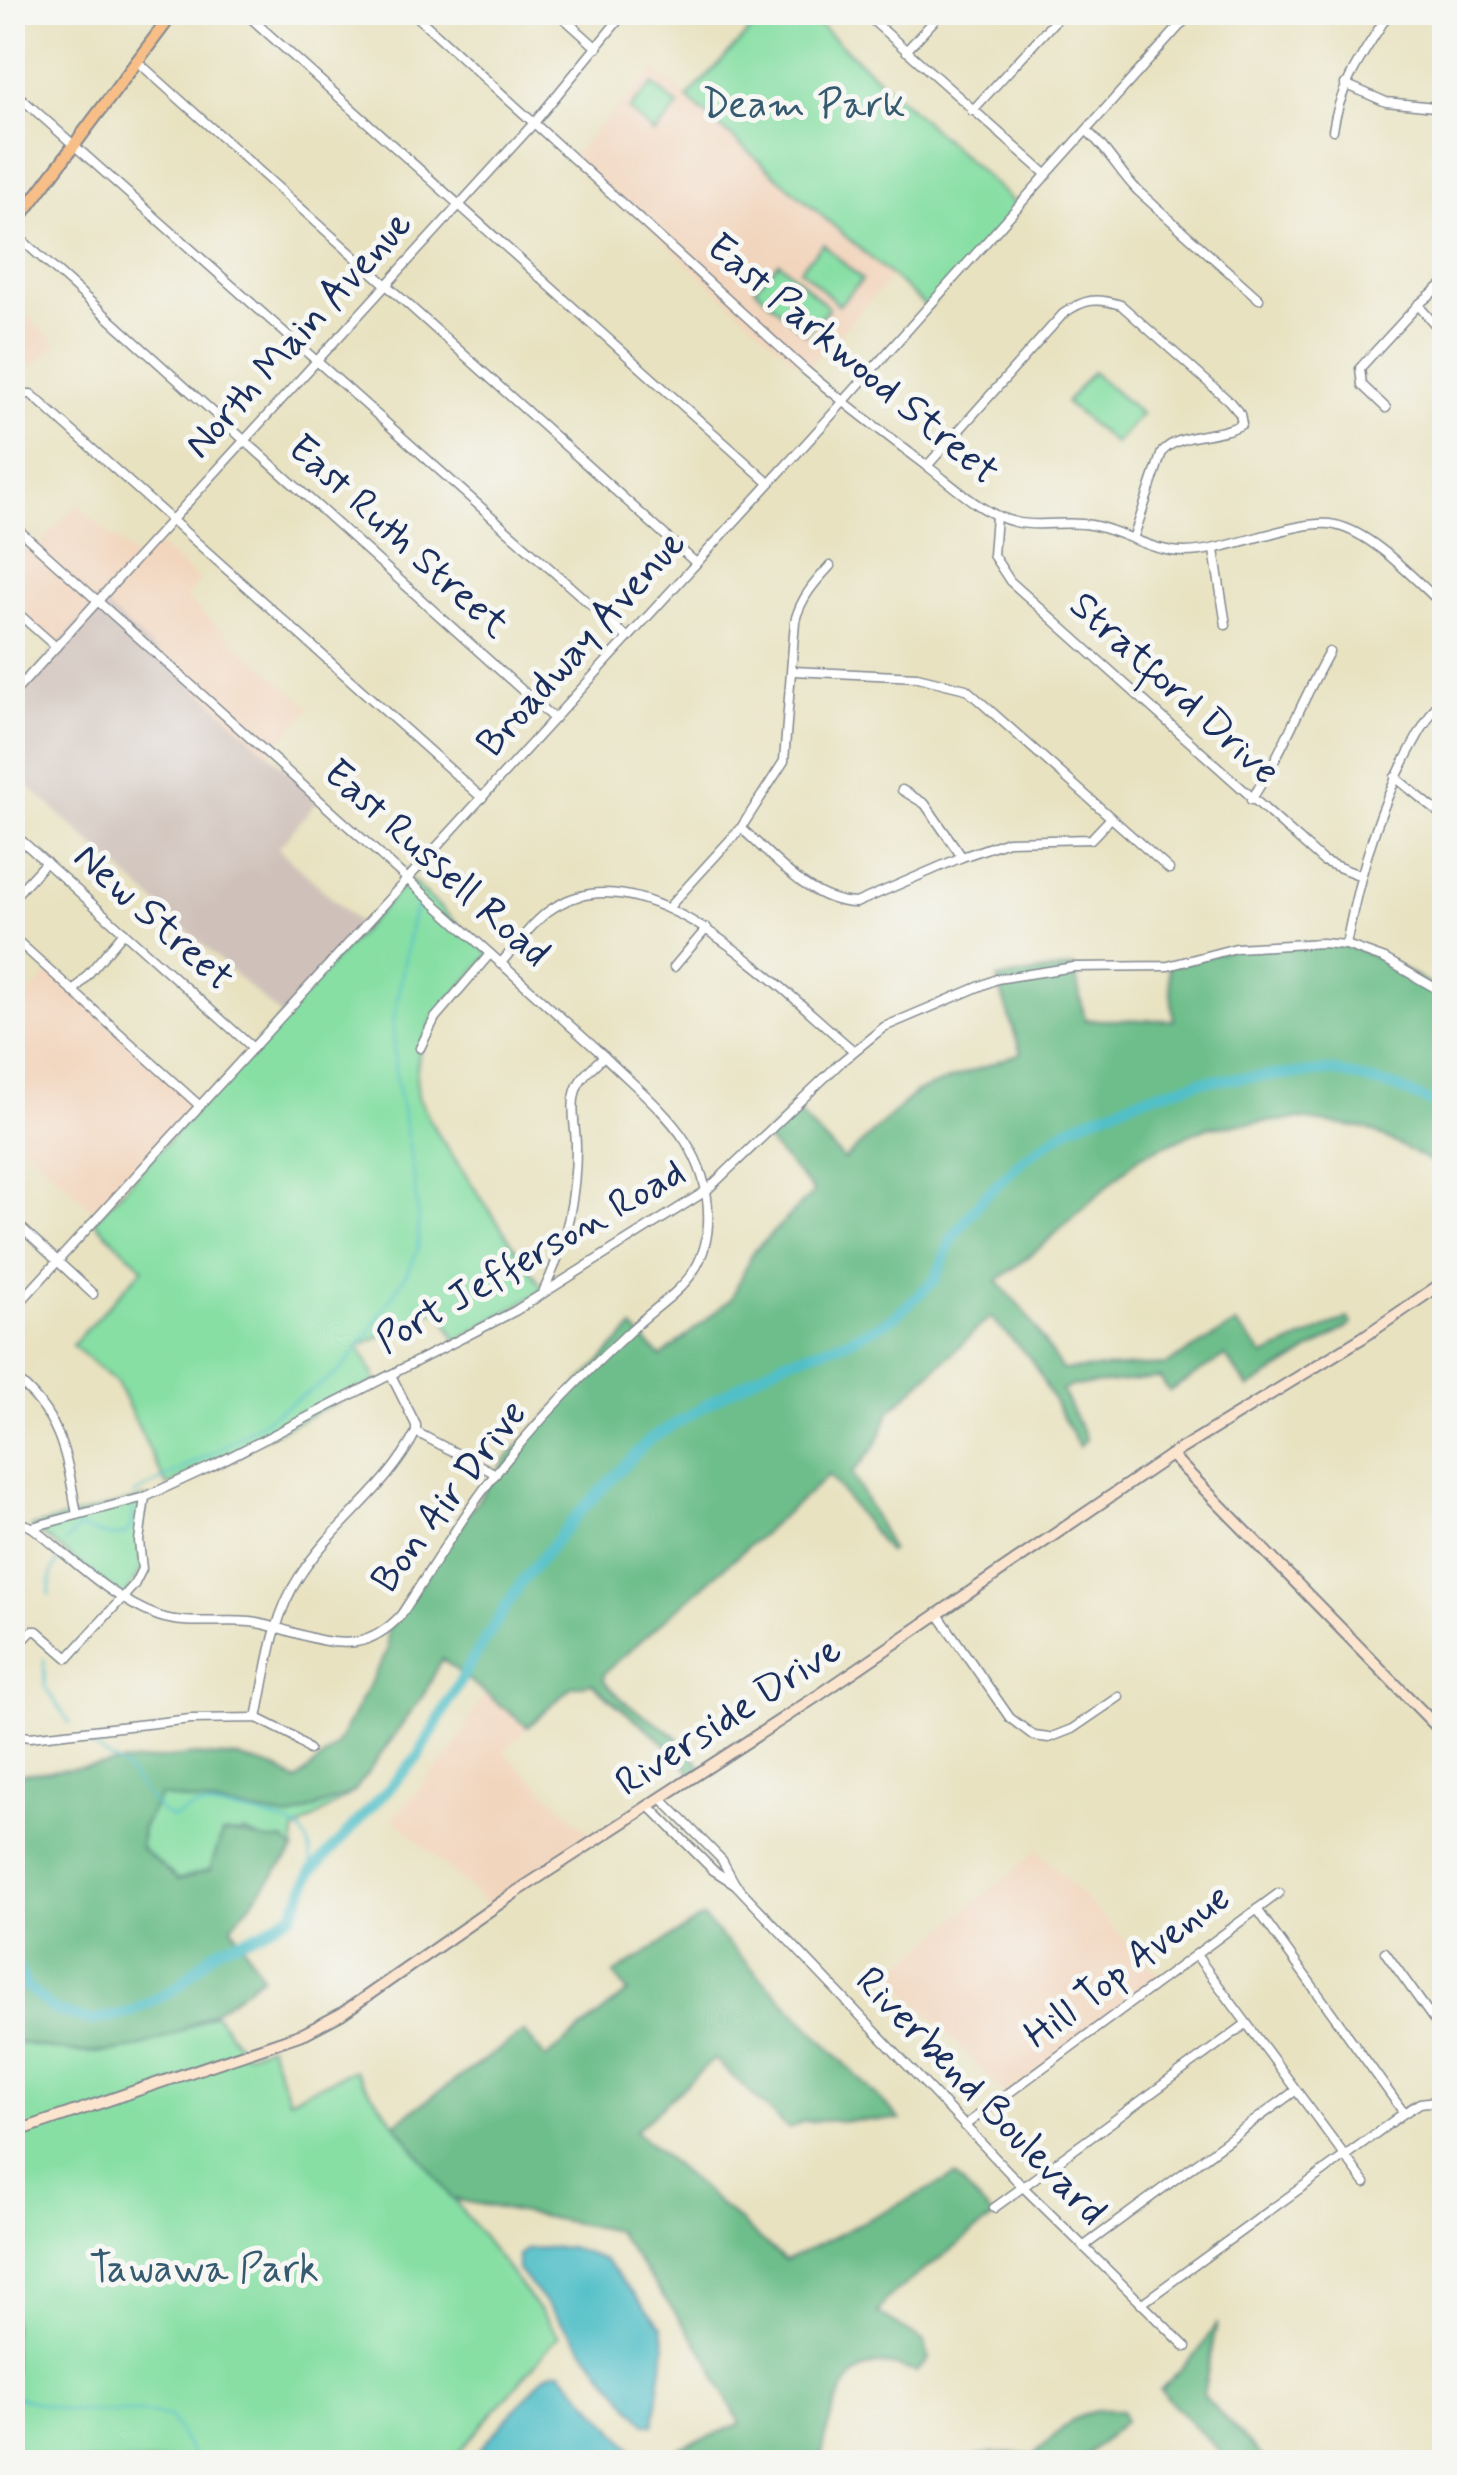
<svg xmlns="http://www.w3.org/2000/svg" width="1457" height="2475" viewBox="0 0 1457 2475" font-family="Mynerve,sans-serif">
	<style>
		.built { fill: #f2d5bd }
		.industrial { fill: #cfc1ba }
		.green { fill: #87dfa4; stroke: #518781; stroke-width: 2.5 }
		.forest { fill: #6dbe8a; stroke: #447674; stroke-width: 2.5 }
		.water { fill: #51bfc8; stroke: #367793; stroke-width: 2.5 }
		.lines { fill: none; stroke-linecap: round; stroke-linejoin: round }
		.stream { stroke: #51bfc8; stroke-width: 2.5 }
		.river { stroke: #51bfc8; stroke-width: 11 }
		.street-casing { stroke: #82888f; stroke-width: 11 }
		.secondary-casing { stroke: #82888f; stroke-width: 14 }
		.primary-casing { stroke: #82888f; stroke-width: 15 }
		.street { stroke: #fff; stroke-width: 8 }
		.secondary { stroke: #fce5cf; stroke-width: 10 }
		.primary { stroke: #f7be88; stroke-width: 11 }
		.labels { text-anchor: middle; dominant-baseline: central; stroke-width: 10; stroke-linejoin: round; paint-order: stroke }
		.park-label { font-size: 40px; fill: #365b70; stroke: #f6f6f2 }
		.street-label { font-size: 40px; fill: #1b2f5e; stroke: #f6f6f2 }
	</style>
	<rect width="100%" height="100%" fill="#f6f6f2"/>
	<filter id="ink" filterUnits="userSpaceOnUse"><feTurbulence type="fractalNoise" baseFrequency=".01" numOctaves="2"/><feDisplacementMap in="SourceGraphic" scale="20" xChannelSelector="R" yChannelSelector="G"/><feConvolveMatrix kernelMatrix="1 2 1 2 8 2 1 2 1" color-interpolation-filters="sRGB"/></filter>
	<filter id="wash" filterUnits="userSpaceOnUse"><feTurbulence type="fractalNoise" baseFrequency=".0048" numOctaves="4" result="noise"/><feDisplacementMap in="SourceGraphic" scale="40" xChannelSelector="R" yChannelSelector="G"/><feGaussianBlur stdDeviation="2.25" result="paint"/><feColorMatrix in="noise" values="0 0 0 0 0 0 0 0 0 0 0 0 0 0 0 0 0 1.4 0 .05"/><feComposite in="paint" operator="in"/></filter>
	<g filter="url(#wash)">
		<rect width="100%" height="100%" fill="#e8e2c0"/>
		<g class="built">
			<path d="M655 69 892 277 805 370 570 157Z"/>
			<path d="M12 302 57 344 33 367 13 350Z"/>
			<path d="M77 504 136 558 153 541 200 581 185 598 311 708 270 754 56 647 13 608V524L38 546Z"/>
			<path d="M51 971 200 1106 99 1215 13 1136 12 1013Z"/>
			<path d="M485 1693 528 1727 504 1752 597 1840 492 1909 393 1818 451 1753Z"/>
			<path d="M1038 1850 1163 1979 1006 2095 890 1975Z"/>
		</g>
		<path class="industrial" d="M99 600 319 799 278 848 364 928 282 1017 13 772 12 695Z"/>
		<g class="green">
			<path d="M757 13H806L1019 207 928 308 687 98 762 18Z"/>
			<path d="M653 84 679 107 654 134 629 110Z"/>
			<path d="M823 244 862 280 839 305 800 269Z"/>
			<path d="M779 262 829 308 805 334 755 288Z"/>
			<path d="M1092 372 1141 414 1115 444 1066 403Z"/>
			<path d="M409 879 490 954 435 1018 420 1048 416 1076 418 1096 435 1130 544 1290 456 1341 440 1308 359 1346 377 1382 167 1486 117 1383 72 1345 143 1268 94 1221Z"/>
			<path d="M145 1497 139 1541 142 1569 124 1598 32 1527Z"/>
			<path d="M354 1792 294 1832V1850L284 1841 268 1843 244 1831 210 1870 178 1880 140 1847 142 1829 160 1796 290 1818Z"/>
			<path d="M215 2014 245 2054 269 2046 289 2099 354 2070 559 2336 451 2462H13L12 2040C96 2064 140 2054 215 2014Z"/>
		</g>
		<g class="forest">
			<path d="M1346 945 1385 959 1444 993V1174L1430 1161 1368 1129 1300 1119 1208 1127 1140 1156 1042 1246 997 1281 1024 1311 1062 1370 1166 1365 1236 1324 1264 1356 1348 1318 1352 1324 1249 1388 1225 1356 1169 1391 1160 1378 1072 1386 1062 1391 1086 1439 1079 1447 1031 1359 990 1317 890 1411 875 1447 852 1473 891 1549 888 1552 829 1475 604 1673V1681L627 1704 676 1736 704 1770 693 1777C669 1737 625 1716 592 1683L571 1687 528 1727 442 1659 424 1694 354 1792 290 1818 160 1796 142 1828 140 1847 178 1880 210 1870 222 1834C252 1830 258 1845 284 1840L294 1850 232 1926 262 1976C178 2043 119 2071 13 2040L12 1775 196 1755 240 1758 279 1770 296 1782 336 1746 388 1650 387 1630 508 1457 633 1328 661 1357 731 1299 753 1252 814 1192 764 1137 794 1109 844 1160 916 1092 1021 1053 997 979 1074 967 1085 1020H1174L1168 966 1236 948Z"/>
			<path d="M702 1917 900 2120 803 2121 789 2129 714 2059 635 2131 785 2261 955 2176 994 2217 886 2299 878 2313 925 2342 929 2360 916 2372C903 2368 890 2363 877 2364 841 2369 827 2426 821 2455L825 2462H676L669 2453 740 2424 707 2357 616 2231 452 2199 395 2123 524 2032 546 2058 628 1992 614 1974Z"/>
			<path d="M1217 2323 1203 2395 1266 2462H1230L1160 2390 1198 2352Z"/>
			<path d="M1098 2410H1122L1125 2421 1079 2462H949L993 2453 1033 2455 1072 2420Z"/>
		</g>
		<g class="water">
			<path d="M569 2247 604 2260 662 2327 665 2344 654 2424H646L518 2270V2256L526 2249Z"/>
			<path d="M554 2371H561L631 2447 639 2462H473L478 2452 545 2375Z"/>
		</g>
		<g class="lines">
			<g class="stream">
				<path d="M133 1495 220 1449 338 1373 366 1338 411 1266 418 1248V1219L413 1167 395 1072 393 1024 412 919 417 906"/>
				<path d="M65 1542 79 1528 113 1537 126 1534 132 1524 133 1509"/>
				<path d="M49 1595 52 1572 58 1560"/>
				<path d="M44 1659 45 1687 70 1723"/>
				<path d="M85 1741 124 1768 161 1812 173 1818C179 1815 187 1810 195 1808 212 1804 289 1818 302 1833 311 1844 311 1857 312 1871"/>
				<path d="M12 2397C31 2399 50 2408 67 2410 102 2413 138 2408 171 2417L195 2462"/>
			</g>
			<path class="river" d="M12 1954 26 1986 53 2010 91 2021 131 2012 178 1987 217 1949 262 1932 293 1913 312 1871 418 1757 467 1669 522 1581 579 1513 649 1440 719 1397 784 1361 845 1342 892 1319 935 1280 953 1237 982 1199 1025 1158 1071 1126 1138 1099 1202 1081 1333 1071 1398 1088 1444 1108"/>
		</g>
	</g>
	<g filter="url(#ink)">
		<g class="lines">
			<g class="street-casing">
				<g id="street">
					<path d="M244 12 769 483"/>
					<path d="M412 12 805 370C846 405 889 437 931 469 957 489 983 514 1015 522 1039 528 1066 520 1091 525 1124 531 1151 552 1185 552 1228 552 1301 517 1335 525 1373 533 1415 580 1444 606"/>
					<path d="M557 12 597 48"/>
					<path d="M863 12 1047 175"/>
					<path d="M906 51 942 12"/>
					<path d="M138 62 696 563"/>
					<path d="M1345 84 1386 102 1444 108"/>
					<path d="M12 90 628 638"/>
					<path d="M972 111 1063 12"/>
					<path d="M1333 130C1340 85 1363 54 1387 16"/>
					<path d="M1087 131C1108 149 1119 172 1138 191L1259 299"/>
					<path d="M12 231 554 719"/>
					<path d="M1418 305 1444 335"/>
					<path d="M12 400 19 394H31L482 798"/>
					<path d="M1386 408 1362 385 1360 368 1418 305 1444 283"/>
					<path d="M927 466 1063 314C1084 299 1096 297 1121 305L1229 401 1240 414 1242 424C1218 438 1179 432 1162 452L1133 539"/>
					<path d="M996 516 993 555 1010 581 1323 861 1359 875"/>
					<path d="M12 524 604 1056C655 1106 712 1144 708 1224 705 1281 668 1295 631 1330 588 1370 546 1412 509 1457 468 1506 436 1562 401 1615 389 1628 375 1639 356 1642 320 1647 285 1626 250 1622 220 1619 186 1626 158 1616 111 1599 70 1557 32 1527"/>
					<path d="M1214 550 1226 625"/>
					<path d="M12 608 56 647"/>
					<path d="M793 671 917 677 966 689 1169 869"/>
					<path d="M12 695 534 123 625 12"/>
					<path d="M1395 777 1444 817"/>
					<path d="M902 790 925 804 962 857"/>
					<path d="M1251 800C1282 754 1302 700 1329 652"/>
					<path d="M741 828C774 857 809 902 856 903L962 857 1008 841 1091 839 1110 819"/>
					<path d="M12 832 253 1048"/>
					<path d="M12 899 46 862"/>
					<path d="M668 908 741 828 784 761 795 621C801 598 814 583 830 566"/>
					<path d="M12 936 200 1106"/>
					<path d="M1346 945C1364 850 1389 774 1444 694"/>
					<path d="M500 964C517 945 532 922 553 908 649 845 786 995 853 1050"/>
					<path d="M674 967 707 928"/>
					<path d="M73 992 124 932"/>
					<path d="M420 1048 435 1018 490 954"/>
					<path d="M12 1219 93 1294"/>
					<path d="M544 1290C566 1245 576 1198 576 1147 576 1127 569 1104 578 1085 583 1074 596 1064 604 1056"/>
					<path d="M12 1311 811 438 1192 12"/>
					<path d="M391 1375 416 1425V1432L496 1474"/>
					<path d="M12 1376C62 1414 67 1458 77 1515"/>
					<path d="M12 1520 32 1527 145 1497 212 1466 515 1311 706 1191 841 1062 884 1027 997 979 1074 967 1168 966 1236 948 1322 943 1346 945 1385 959 1444 993"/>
					<path d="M937 1613 1010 1718 1034 1736 1049 1738 1072 1729 1119 1697"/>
					<path d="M12 1652 32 1631H37L68 1658 134 1585 142 1569 139 1541 145 1497"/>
					<path d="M257 1718C267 1670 272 1618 299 1577 334 1522 386 1492 416 1432"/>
					<path d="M12 1727 22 1736 30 1737 191 1719 257 1718 291 1735 309 1750"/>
					<path d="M649 1806 713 1870 735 1884 722 1860 661 1798"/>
					<path d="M735 1884 1023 2187 1186 2347"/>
					<path d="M1257 1909 1404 2113"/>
					<path d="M1385 1952 1444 2034"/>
					<path d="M1196 1955 1365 2183"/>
					<path d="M964 2126 1279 1893"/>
					<path d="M994 2208 1246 2024"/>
					<path d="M1083 2247 1295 2091"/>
					<path d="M1141 2304 1404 2113 1420 2103 1444 2100"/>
				</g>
			</g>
			<g class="secondary-casing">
				<g id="secondary">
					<path d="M1171 1455 1444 1734"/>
					<path d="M12 2133 305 2033 341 2014 516 1892 819 1695 1171 1455 1362 1338 1444 1282"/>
				</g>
			</g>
			<g class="primary-casing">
				<path id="primary" d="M12 228 174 12"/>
			</g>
			<use href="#street" class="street"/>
			<use href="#secondary" class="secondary"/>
			<use href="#primary" class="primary"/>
		</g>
	</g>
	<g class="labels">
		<g class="park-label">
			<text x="804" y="106">Deam Park</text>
			<text x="204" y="2270">Tawawa Park</text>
		</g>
		<g class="street-label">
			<text transform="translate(299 335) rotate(-48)">North Main Avenue</text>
			<text transform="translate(852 360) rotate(40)">East Parkwood Street</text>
			<text transform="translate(398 537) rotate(42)">East Ruth Street</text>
			<text transform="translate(582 644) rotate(-48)">Broadway Avenue</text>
			<text transform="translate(1174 689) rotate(42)">Stratford Drive</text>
			<text transform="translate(436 864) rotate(42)">East Russell Road</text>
			<text transform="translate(153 918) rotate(42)">New Street</text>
			<text transform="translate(531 1257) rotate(-30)">Port Jefferson Road</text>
			<text transform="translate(450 1497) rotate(-53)">Bon Air Drive</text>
			<text transform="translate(729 1717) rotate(-33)">Riverside Drive</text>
			<text transform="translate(1128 1967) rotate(-37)">Hill Top Avenue</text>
			<text transform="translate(980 2097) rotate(46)">Riverbend Boulevard</text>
		</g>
	</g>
	<rect width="1457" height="2475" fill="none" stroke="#f6f6f2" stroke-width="50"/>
</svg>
